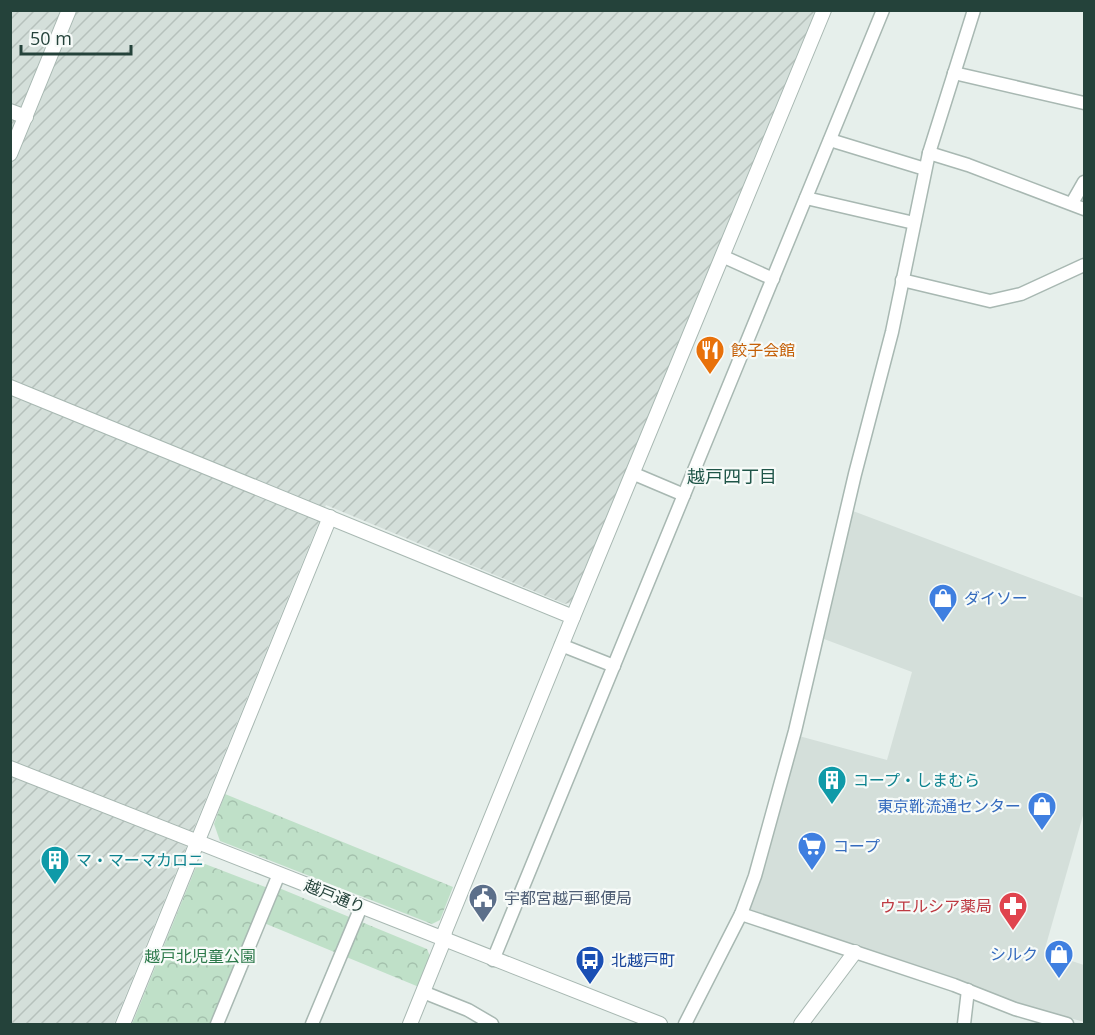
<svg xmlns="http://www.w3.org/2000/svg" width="1095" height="1035" viewBox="0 0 1095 1035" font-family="'Open Sans','Noto Sans JP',sans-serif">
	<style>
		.built { fill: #d4dfda }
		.industrial { fill: url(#industrial-furrows) }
		.park { fill: url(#park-crowns) }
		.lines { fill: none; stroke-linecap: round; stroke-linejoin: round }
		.minor-casing { stroke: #a8b8b2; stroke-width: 15 }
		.tertiary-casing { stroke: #a8b8b2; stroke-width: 16 }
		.minor { stroke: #fff; stroke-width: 12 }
		.tertiary { stroke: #fff; stroke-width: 14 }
		.labels { text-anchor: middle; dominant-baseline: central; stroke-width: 4.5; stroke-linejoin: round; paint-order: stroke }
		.food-label { font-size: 16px; fill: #c56008; stroke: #f7fbf9; text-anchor: start }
		.shop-label { font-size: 16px; fill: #366cbe; stroke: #f7fbf9; text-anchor: start }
		.culture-label { font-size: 16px; fill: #0d838f; stroke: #f7fbf9; text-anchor: start }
		.street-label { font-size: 16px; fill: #24423a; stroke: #f7fbf9 }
		.service-label { font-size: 16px; fill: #4e5e75; stroke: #f7fbf9; text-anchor: start }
		.health-label { font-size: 16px; fill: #be3a42; stroke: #f7fbf9; text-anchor: end }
		.park-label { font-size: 16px; fill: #2d7a4b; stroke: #f7fbf9 }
		.transit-label { font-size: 16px; fill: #164399; stroke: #f7fbf9; text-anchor: start }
		.neighbourhood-label { font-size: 18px; fill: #1f5548; stroke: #f7fbf9 }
	</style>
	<defs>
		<pattern id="industrial-furrows" width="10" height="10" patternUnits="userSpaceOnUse" patternTransform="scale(1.5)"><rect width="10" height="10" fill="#d4dfda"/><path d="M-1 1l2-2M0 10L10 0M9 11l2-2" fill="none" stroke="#b6c1bc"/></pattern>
		<pattern id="park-crowns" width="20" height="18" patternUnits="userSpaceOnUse" patternTransform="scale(1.5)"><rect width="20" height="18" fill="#bfe0c8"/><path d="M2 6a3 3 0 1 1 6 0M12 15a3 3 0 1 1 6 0" fill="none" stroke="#a4c1ad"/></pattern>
	</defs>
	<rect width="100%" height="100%" fill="#e6efeb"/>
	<path class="built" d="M853 511 1084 598V812L1044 952 1084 965V1022L1007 1000 749 909 799 736 887 760 912 672 824 639Z"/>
	<path class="industrial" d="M10 11H817L572 602 565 604 326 505 114 1024H11Z"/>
	<g class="park">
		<path d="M225 794 453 887 440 920 432 924 220 841 214 824Z"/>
		<path d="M205 864 268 888 213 1024H132L196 867Z"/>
		<path d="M279 888 427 949 431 959 419 987 264 923Z"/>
	</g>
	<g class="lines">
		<g class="minor-casing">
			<g id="minor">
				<path d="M954 73 1084 103"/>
				<path d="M830 140 925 169"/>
				<path d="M929 153 968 165 1084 209"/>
				<path d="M806 198 914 223"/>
				<path d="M1072 203 1084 182"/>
				<path d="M722 256 773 279"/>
				<path d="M902 280 990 301 1021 294 1084 265"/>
				<path d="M632 473 684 495"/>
				<path d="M561 645 614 666"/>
				<path d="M741 914 954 985 1015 1009 1067 1024"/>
				<path d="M493 960 883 10"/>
				<path d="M423 992 468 1010 492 1024"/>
				<path d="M217 1024 279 874"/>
				<path d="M312 1024 361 907"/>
				<path d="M685 1024 741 914 755 876 795 731 855 474 892 332 929 153 974 10"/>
				<path d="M964 1024 968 990"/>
			</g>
		</g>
		<g class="tertiary-casing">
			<g id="tertiary">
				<path d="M10 111 26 117"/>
				<path d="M10 154 69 10"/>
				<path d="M10 387 573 617"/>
				<path d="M10 768 660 1024"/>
				<path d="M123 1024 330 517"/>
				<path d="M410 1024 444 940 445 931 573 617 824 10"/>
				<path d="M801 1024 855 952"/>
			</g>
		</g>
		<use href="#minor" class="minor"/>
		<use href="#tertiary" class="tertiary"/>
	</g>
	<defs>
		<g id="restaurant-pin" transform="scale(1.5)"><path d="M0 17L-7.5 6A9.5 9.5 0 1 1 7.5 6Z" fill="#e8710a" stroke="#f7fbf9"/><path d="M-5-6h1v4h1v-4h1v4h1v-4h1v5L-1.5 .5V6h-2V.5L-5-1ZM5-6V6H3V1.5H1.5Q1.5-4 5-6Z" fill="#fff"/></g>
		<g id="shop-pin" transform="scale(1.5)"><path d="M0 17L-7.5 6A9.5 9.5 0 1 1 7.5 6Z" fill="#3f7fe0" stroke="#f7fbf9"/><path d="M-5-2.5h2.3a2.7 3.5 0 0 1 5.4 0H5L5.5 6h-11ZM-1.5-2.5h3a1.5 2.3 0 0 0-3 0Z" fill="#fff"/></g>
		<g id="building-pin" transform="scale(1.5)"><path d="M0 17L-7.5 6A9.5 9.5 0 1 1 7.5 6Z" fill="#0f9aa8" stroke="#f7fbf9"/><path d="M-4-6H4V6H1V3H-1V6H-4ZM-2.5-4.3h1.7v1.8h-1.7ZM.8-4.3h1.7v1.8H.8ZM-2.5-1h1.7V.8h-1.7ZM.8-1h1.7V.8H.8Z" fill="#fff"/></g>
		<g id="supermarket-pin" transform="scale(1.5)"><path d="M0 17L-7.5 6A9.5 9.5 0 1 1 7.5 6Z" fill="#3f7fe0" stroke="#f7fbf9"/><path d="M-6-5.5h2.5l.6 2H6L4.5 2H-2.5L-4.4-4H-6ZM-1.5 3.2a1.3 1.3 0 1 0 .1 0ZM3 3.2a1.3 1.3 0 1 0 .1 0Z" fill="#fff"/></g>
		<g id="civic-pin" transform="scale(1.5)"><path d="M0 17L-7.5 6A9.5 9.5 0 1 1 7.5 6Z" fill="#5c6f8a" stroke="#f7fbf9"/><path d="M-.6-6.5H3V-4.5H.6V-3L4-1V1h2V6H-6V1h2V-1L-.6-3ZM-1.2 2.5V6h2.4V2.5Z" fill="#fff"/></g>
		<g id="pharmacy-pin" transform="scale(1.5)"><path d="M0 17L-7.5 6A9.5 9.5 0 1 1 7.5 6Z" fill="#e0444e" stroke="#f7fbf9"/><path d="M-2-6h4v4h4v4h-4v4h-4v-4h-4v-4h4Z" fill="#fff"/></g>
		<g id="bus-pin" transform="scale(1.5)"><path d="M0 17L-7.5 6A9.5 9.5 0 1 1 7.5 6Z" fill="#1a4fb4" stroke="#f7fbf9"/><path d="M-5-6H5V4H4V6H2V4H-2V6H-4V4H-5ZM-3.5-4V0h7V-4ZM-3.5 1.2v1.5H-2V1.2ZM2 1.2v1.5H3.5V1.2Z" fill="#fff"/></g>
	</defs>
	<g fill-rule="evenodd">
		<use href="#restaurant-pin" x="710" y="350"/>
		<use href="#shop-pin" x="943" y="598"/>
		<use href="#building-pin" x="832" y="780"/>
		<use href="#shop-pin" x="1042" y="806"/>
		<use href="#supermarket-pin" x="812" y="846"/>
		<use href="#building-pin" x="55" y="860"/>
		<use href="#civic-pin" x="483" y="898"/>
		<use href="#pharmacy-pin" x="1013" y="906"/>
		<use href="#shop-pin" x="1059" y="954"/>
		<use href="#bus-pin" x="590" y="960"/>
	</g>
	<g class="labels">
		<g class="food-label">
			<text x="731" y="350">餃子会館</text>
		</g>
		<g class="shop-label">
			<text x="964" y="598">ダイソー</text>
			<text x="1021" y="806" text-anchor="end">東京靴流通センター</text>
			<text x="833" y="846">コープ</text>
			<text x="1038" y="954" text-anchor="end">シルク</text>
		</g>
		<g class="culture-label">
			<text x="853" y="780">コープ・しまむら</text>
			<text x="76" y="860">マ・マーマカロニ</text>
		</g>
		<g class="street-label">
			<text transform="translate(335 896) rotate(22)">越戸通り</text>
		</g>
		<g class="service-label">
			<text x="504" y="898">宇都宮越戸郵便局</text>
		</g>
		<g class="health-label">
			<text x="992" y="906">ウエルシア薬局</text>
		</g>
		<g class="park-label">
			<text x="200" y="956">越戸北児童公園</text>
		</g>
		<g class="transit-label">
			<text x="611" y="960">北越戸町</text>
		</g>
		<g class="neighbourhood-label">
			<text x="732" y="476">越戸四丁目</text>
		</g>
	</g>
	<rect width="1095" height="1035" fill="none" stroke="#24423a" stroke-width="24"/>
	<path d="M21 45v9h110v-9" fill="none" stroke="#24423a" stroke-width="3"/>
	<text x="30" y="45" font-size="18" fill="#24423a" stroke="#f7fbf9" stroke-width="4.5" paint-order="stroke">50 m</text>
</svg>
